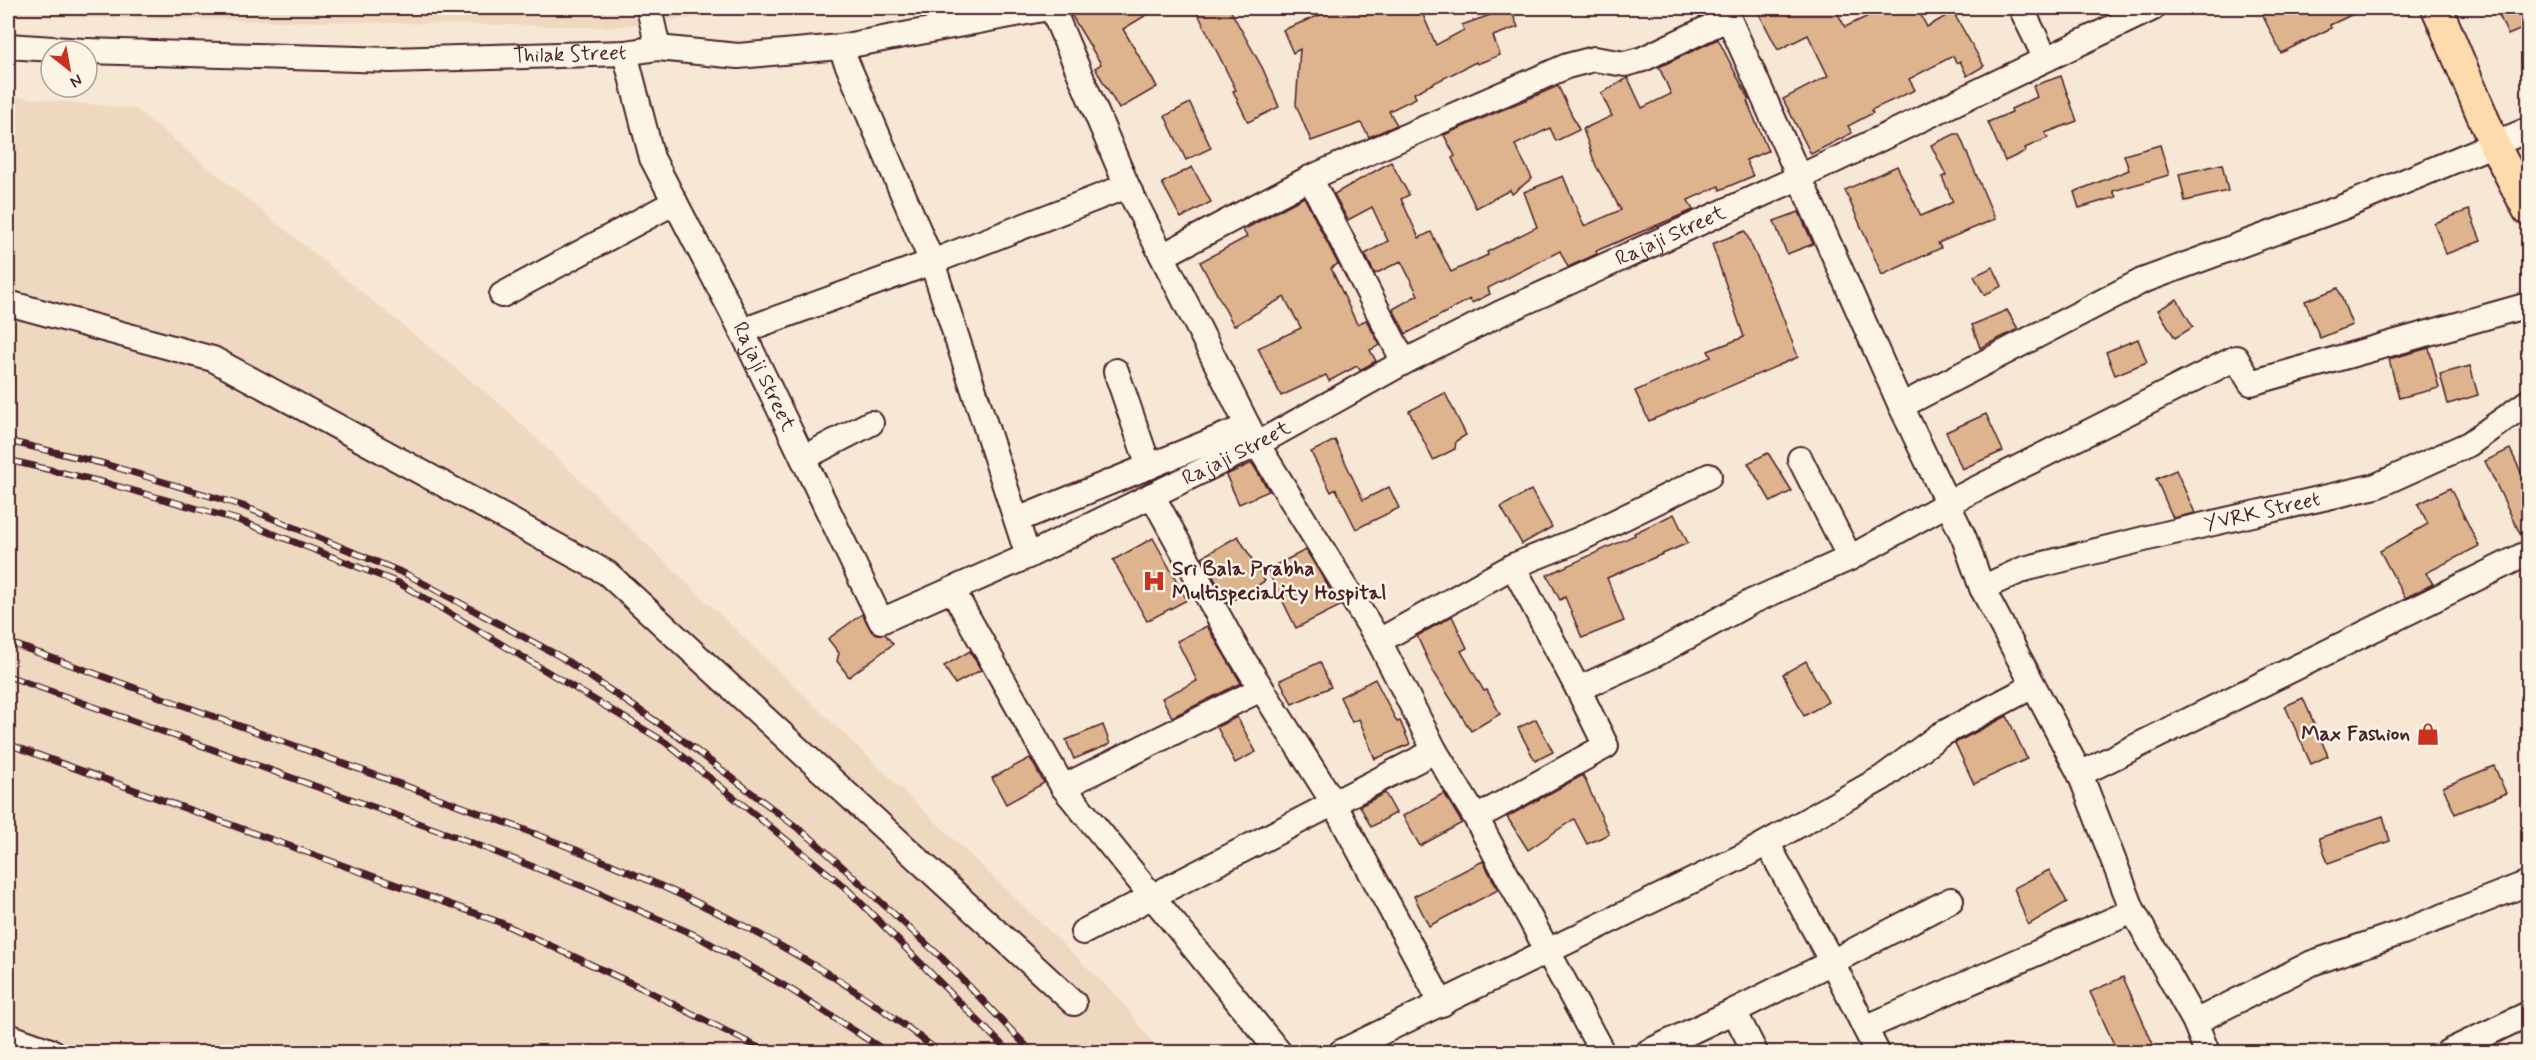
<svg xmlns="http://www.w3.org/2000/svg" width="2536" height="1060" viewBox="0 0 2536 1060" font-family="Mynerve,sans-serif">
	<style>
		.built { fill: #eed8bf }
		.building { fill: #ddb48e; stroke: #4a1f2b; stroke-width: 1.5 }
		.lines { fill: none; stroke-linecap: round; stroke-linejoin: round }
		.minor-casing { stroke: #4a1f2b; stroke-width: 28 }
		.major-casing { stroke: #4a1f2b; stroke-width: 34 }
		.minor { stroke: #fcf5e5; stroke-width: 24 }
		.major { stroke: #fedbac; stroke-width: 30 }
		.rail-casing { stroke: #4a1f2b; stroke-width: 7 }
		.rail { stroke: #fcf5e5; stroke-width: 4.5; stroke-dasharray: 14; stroke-linecap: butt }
		.labels { text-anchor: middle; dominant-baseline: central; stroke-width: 5; stroke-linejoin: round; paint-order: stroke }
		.street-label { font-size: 21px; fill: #4a1f2b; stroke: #fcf5e5 }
		.poi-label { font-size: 21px; font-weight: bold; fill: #4a1f2b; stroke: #fcf5e5; text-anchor: start }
	</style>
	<rect width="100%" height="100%" fill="#f6e8d4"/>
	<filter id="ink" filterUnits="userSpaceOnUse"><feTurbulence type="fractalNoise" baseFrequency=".0167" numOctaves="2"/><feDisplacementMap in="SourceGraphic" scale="12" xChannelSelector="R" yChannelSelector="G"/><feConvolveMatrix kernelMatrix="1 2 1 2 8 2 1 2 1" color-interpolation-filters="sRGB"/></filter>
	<g filter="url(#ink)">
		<g class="built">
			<path d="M8 8H777L612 27 8 16Z"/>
			<path d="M8 96 136 109 507 410 1121 1000 1159 1052H8Z"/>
		</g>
		<g class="building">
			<path d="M1067 8H1158L1123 29 1157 87 1119 109 1095 68 1101 64Z"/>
			<path d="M1195 8H1229L1263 69 1279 107 1248 122 1233 91 1236 90Z"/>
			<path d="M1337 8H1420L1436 45 1464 30 1462 25 1510 8 1518 27 1493 36 1500 55 1477 64 1476 62 1414 93 1416 98 1389 111 1397 125 1369 137 1361 123 1311 141 1296 105 1300 49 1293 53 1283 30Z"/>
			<path d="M1756 8H1835L1845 27 1885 8H1917L1927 27 1953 12 1984 66 1967 76 1960 61 1956 63 1953 56 1909 79 1915 90 1871 110 1873 113 1848 126 1852 133 1811 154 1783 99 1828 76 1808 35 1778 50Z"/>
			<path d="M2259 8H2366L2330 25 2331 28 2281 53Z"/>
			<path d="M2496 8H2529V26L2508 35Z"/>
			<path d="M1718 39 1749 100 1747 101 1768 151 1746 160 1753 176 1720 190 1719 186 1688 200 1693 210 1596 251 1597 254 1568 267 1560 251 1488 288 1490 294 1472 303 1470 299 1406 334 1393 309 1418 295 1401 261 1375 274 1365 254 1388 241 1372 207 1348 220 1334 194 1391 162 1409 195 1401 199 1419 238 1431 232 1451 272 1488 255 1487 252 1537 227 1524 192 1563 176 1584 226 1621 210 1596 166 1583 129 1612 116 1601 93 1628 78 1642 108 1671 94 1659 67Z"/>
			<path d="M2061 76 2077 121 2045 133 2048 138 2025 148 2026 151 2005 161 1988 122 2012 112 2011 109 2037 97 2033 86Z"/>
			<path d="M1558 86 1579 130 1556 141 1550 128 1515 145 1532 178 1512 194 1510 190 1476 208 1452 158 1455 156 1444 135Z"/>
			<path d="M1190 103 1211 148 1186 160 1165 116Z"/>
			<path d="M1955 134H1959L1995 219 1938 243 1941 248 1882 275 1845 190 1897 166 1921 216 1953 202 1942 177 1946 175 1931 145Z"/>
			<path d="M2160 145 2169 175 2113 191 2116 197 2079 208 2074 192 2129 170 2124 155Z"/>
			<path d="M2222 164 2228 191 2185 201 2179 174Z"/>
			<path d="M1192 167 1211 202 1181 218 1162 183Z"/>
			<path d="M1304 197 1338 264 1331 268 1357 324 1366 320 1380 345 1370 350 1376 361 1360 370 1357 366 1329 381 1326 375 1281 396 1258 348 1301 328 1284 297 1234 326 1200 262 1247 237 1243 230Z"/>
			<path d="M2469 210 2481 241 2446 254 2434 223Z"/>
			<path d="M1799 212 1813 244 1787 254 1774 221Z"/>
			<path d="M1745 231 1777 302 1798 357 1649 421 1635 391 1711 357 1708 351 1744 337 1712 244Z"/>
			<path d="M1993 267 2002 286 1984 295 1974 276Z"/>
			<path d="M2338 288 2352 325 2320 338 2305 301Z"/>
			<path d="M2177 299 2193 327 2175 338 2158 310Z"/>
			<path d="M2007 310 2018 329 1980 348 1972 325Z"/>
			<path d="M2138 339 2147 362 2115 375 2106 352Z"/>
			<path d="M2429 348 2439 388 2399 398 2389 359Z"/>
			<path d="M2470 366 2478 395 2448 404 2440 374Z"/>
			<path d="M1445 393 1466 435 1456 441 1455 449 1433 460 1409 411Z"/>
			<path d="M1986 414 2003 451 1962 469 1946 432Z"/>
			<path d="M1335 440 1363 500 1389 487 1399 508 1356 529 1336 489 1331 492 1311 452Z"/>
			<path d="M2510 449 2529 489V539L2523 540 2485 461Z"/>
			<path d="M1768 453 1792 491 1771 502 1748 463Z"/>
			<path d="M1252 463 1269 491 1239 504 1226 475Z"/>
			<path d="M2176 470 2195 513 2173 518 2156 479Z"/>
			<path d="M2450 488 2479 546 2426 573 2433 584 2405 598 2380 551 2428 524 2418 504Z"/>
			<path d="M1531 490 1552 527 1522 544 1501 507Z"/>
			<path d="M1674 514 1688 543 1607 578 1624 621 1582 638 1565 597 1560 600 1547 575 1635 535 1634 533Z"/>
			<path d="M1238 536 1265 581 1228 603 1202 557Z"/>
			<path d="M1153 538 1187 600 1147 621 1113 560Z"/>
			<path d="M1306 550 1340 606 1296 628 1267 569Z"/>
			<path d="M862 614 872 632 885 634 893 644 849 677 837 661 839 653 828 639Z"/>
			<path d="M1452 616 1467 648 1461 651 1484 691 1487 690 1500 714 1471 731 1433 671 1417 636Z"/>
			<path d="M1207 626 1241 683 1172 717 1162 698 1197 681 1177 641Z"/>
			<path d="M970 651 981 670 955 684 944 666Z"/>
			<path d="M1806 661 1828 702 1804 716 1783 674Z"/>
			<path d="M1320 662 1331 687 1292 704 1280 680Z"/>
			<path d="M1375 679 1397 722 1400 721 1410 744 1375 759 1359 719 1352 722 1340 697Z"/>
			<path d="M2303 698 2328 756 2311 764 2285 706Z"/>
			<path d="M2007 716 2027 759 1974 784 1955 743Z"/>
			<path d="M1237 717 1256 752 1235 763 1217 727Z"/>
			<path d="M1536 719 1553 752 1535 761 1518 728Z"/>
			<path d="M1103 725 1110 744 1074 759 1066 740Z"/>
			<path d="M1030 758 1044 783 1006 804 992 778Z"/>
			<path d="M2494 766 2506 793 2455 814 2443 787Z"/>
			<path d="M1583 775 1609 834 1587 844 1574 819 1528 850 1507 817Z"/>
			<path d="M1385 793 1396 813 1371 827 1360 806Z"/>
			<path d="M1444 793 1462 823 1420 846 1403 816Z"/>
			<path d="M2383 816 2390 841 2328 863 2319 838Z"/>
			<path d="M1483 861 1498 890 1429 926 1414 896Z"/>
			<path d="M2049 870 2067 902 2028 925 2014 888Z"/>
			<path d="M2123 977 2157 1053H2118L2090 992Z"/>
		</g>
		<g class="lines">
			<g class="minor-casing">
				<g id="minor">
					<path d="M649 8 658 48"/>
					<path d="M1052 8 1127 186 1257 444 1379 641 1435 751 1476 818 1602 1052"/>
					<path d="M1724 8 1901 406 1964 538 1982 588 2080 774 2133 911 2195 1022 2207 1052"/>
					<path d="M2021 8 2046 59"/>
					<path d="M8 46 83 51"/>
					<path d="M840 47 932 262 1028 556"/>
					<path id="s1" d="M87 51 391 60 625 53 658 48 738 56 840 47 1048 8"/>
					<path id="s2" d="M625 53 652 158 742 331 881 621 1028 556 1257 444 1404 362 1501 313 1800 177 2153 8"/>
					<path d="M1310 178 1567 66 1594 59 1625 64 1643 59 1729 18"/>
					<path d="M1164 255 1310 178 1404 362"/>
					<path d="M502 295 675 202"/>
					<path d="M8 303 213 359 607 573 1074 1003"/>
					<path d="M742 331 932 262 1127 186"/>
					<path d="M1116 371 1149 467"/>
					<path d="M1901 406 2142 281 2343 207 2528 130"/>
					<path d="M803 458 871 423"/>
					<path d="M1800 459 1850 558"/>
					<path d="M1152 495 1236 648 1333 802 1442 1004"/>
					<path d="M1017 520 1248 426"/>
					<path d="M1513 566 1578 540 1709 476"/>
					<path id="s3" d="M1982 588 2024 569 2156 536 2376 486 2469 444 2528 402"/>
					<path d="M953 591 1063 787 1279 1052"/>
					<path d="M1379 641 1513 566 1578 689"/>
					<path d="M2080 774 2528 553"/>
					<path d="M1063 787 1261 689"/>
					<path d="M1476 818 1606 746 1578 689 1656 654 1751 602 1850 558 1948 503 2236 358 2251 383 2528 305"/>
					<path d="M1767 843 1832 962 1951 900"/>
					<path d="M1083 932 1435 751"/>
					<path d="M1734 1011 1832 962 1877 1052"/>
					<path d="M2195 1022 2312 963 2403 932 2528 883"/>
					<path d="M1865 1028 2133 911"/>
					<path d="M8 1036 53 1052"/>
					<path d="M1341 1052 1747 854 1882 778 1940 735 2033 686"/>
					<path d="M1648 1052 1734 1011 1755 1052"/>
					<path d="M2448 1052 2528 1014"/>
				</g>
			</g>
			<g class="major-casing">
				<path id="major" d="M2437 8 2495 146 2528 210"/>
			</g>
			<use href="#minor" class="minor"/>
			<use href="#major" class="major"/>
			<g class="rail-casing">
				<g id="rail">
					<path d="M8 441 105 464 243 506 408 575 561 657 676 735 812 839 942 958 1032 1052"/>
					<path d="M8 460 106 483 238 520 399 583 665 742 846 888 1009 1052"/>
					<path d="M8 642C135 688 262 734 389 780 586 851 774 919 939 1052"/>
					<path d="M8 676 462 839 590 889 695 935 790 989 887 1052"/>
					<path d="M8 744 499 922 644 989 767 1052"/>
				</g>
			</g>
			<use href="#rail" class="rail"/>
		</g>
	</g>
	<defs>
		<g id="hospital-bare" transform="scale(1.8)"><path d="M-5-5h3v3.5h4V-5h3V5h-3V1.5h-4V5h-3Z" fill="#c8321e" stroke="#fcf5e5" stroke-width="2.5" paint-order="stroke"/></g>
		<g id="shop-bare" transform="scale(1.8)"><path d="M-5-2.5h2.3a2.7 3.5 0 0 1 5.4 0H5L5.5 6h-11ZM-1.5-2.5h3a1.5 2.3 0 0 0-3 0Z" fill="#c8321e" stroke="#fcf5e5" stroke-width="2.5" paint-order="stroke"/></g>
	</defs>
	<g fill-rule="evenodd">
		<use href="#hospital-bare" x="1154" y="581"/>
		<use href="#shop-bare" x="2428" y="734"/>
	</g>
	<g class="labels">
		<g class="street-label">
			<text stroke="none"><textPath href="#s1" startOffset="483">Thilak Street</textPath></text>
			<text stroke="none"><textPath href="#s2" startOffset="1504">Rajaji Street</textPath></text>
			<text stroke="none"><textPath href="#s2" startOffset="354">Rajaji Street</textPath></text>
			<text stroke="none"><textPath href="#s2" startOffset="1018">Rajaji Street</textPath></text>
			<text stroke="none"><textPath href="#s3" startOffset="291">YVRK Street</textPath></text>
		</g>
		<g class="poi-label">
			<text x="1172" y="569">Sri Bala Prabha<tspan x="1172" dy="24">Multispeciality Hospital</tspan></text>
			<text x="2410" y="734" text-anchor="end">Max Fashion</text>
		</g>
	</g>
	<rect width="2536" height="1060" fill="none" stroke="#fcf5e5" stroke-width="30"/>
	<rect x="15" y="15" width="2506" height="1030" fill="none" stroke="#4a1f2b" stroke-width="2" filter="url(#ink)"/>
	<g transform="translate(69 69) rotate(149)"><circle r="28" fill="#fcf5e5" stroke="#b59f9b" stroke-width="1.5"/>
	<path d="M0-4.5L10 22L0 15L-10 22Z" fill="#c8321e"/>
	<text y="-9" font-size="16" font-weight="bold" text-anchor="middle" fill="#4a1f2b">N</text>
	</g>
</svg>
